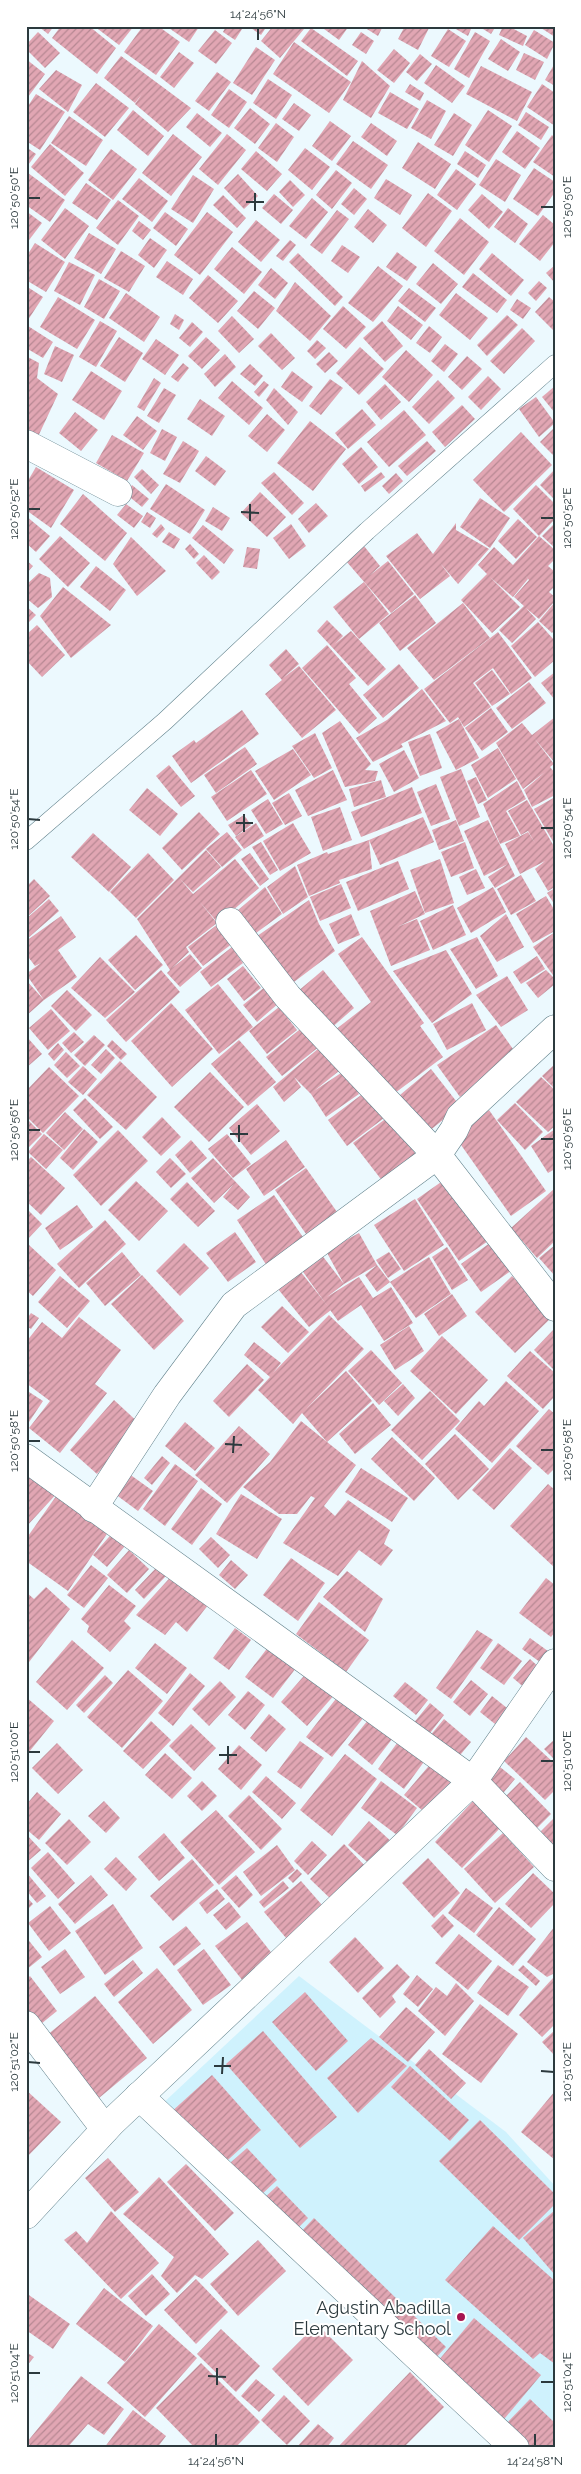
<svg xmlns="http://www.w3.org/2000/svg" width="581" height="2474" viewBox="0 0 581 2474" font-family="Raleway,sans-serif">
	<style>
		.built { fill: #cff2fd }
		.building { fill: url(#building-hatch) }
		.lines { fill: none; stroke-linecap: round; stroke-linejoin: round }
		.service-casing { stroke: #61818b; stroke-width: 19 }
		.minor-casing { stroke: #61818b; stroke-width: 29 }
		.service { stroke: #fff; stroke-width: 18 }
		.minor { stroke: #fff; stroke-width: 28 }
		.ticks { fill: none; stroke: #2c3a3e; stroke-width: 2 }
		.poi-dot { fill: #a71551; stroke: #fff; stroke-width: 2 }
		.labels { text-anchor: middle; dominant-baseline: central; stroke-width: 4; stroke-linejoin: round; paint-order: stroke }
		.poi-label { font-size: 18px; fill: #2c3a3e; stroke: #fff; text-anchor: end }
		.neatline { fill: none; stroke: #2c3a3e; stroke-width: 2 }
		.ticks-label { font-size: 12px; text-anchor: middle; fill: #2c3a3e }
	</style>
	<defs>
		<pattern id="building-hatch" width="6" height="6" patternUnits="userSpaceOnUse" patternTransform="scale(1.25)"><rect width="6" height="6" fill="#e1a6b3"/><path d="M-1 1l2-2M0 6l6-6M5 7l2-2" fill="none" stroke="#b78893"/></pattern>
	</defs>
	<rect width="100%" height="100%" fill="#ecf9fe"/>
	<path class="built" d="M299 1976 506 2132 555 2186V2448H497L160 2106Z"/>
	<g class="building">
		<path d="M38 26H54L48 34Z"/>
		<path d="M61 26H89L116 48 97 74 52 38Z"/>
		<path d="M94 26H134L119 45Z"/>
		<path d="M143 26H158L180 42 156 75 124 52Z"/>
		<path d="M166 26H198L199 27 189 42Z"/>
		<path d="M226 26H244L235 40 223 32Z"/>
		<path d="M248 26H267L261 35Z"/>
		<path d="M273 26H302L304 29 280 58 261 41Z"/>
		<path d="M320 26H349L339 40Z"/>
		<path d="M362 26H383L378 36Z"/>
		<path d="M405 26H430L418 50 398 39Z"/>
		<path d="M455 26H466L471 29 468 36 454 28Z"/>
		<path d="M485 26H496L491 34 483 29Z"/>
		<path d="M503 26H508L527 36 523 46 499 35Z"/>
		<path d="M543 26H555V37L541 28Z"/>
		<path d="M311 28 358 61 347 76 301 41Z"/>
		<path d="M448 29 466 41 449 67 431 56Z"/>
		<path d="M215 30 232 43 216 64 198 51Z"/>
		<path d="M534 30 555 43 547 59 525 45Z"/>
		<path d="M38 32 60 53 45 68 26 49V45Z"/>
		<path d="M361 32 374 41 366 54 352 45Z"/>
		<path d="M475 32 490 41 469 78 454 69Z"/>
		<path d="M501 39 520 52 508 71 488 59Z"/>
		<path d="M294 42 351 82 329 113 273 74Z"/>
		<path d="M256 47 275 60 252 95 233 83Z"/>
		<path d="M394 49 410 63 394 83 377 70Z"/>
		<path d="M179 52 194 63 174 88 160 77Z"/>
		<path d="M524 53 544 62 535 80 516 70Z"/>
		<path d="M420 54 432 64 417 81 406 72Z"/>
		<path d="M121 56 191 108 168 132 135 104 142 94 135 103 104 78Z"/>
		<path d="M26 59 45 74 28 97 26 96Z"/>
		<path d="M362 61 390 86 371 118 343 100Z"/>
		<path d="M555 63V86L545 80Z"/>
		<path d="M436 65 465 86 452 103 424 83Z"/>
		<path d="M481 66 532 92 517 121 466 94Z"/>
		<path d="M56 70 82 85 68 112 39 89Z"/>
		<path d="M217 72 231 82 209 111 195 101Z"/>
		<path d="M268 79 292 95 276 119 253 103Z"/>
		<path d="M96 83 129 108 105 137 73 112Z"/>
		<path d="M410 84 424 93 420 101 405 92Z"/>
		<path d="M542 84 555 93V119L552 123 555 120V126L527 107Z"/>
		<path d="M229 89 247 102 229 128 211 115Z"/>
		<path d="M390 92 419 109 407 129 378 113Z"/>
		<path d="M36 94 65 112 40 150 26 141V109Z"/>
		<path d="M427 100 446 111 431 139 411 128Z"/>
		<path d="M294 103 311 115 299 131 282 119Z"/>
		<path d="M250 108 270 124 255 144 234 128Z"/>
		<path d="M133 110 164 136 148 156 117 130Z"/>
		<path d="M488 110 512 126 489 162 465 145Z"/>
		<path d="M526 112 549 127 541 140 518 125Z"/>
		<path d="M197 113 222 133 210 147 186 127Z"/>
		<path d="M454 113 472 125 453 156 434 145Z"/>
		<path d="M69 116 103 140 86 166 51 143Z"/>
		<path d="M330 121 351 136 332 161 312 146Z"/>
		<path d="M276 123 294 137 277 162 258 148Z"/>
		<path d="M371 123 397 141 387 156 361 137Z"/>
		<path d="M517 131 540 148 525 169 502 152Z"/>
		<path d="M173 134 202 157 171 196 142 173Z"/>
		<path d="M227 134 246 150 218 185 199 169Z"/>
		<path d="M552 135 555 138V177L533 162Z"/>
		<path d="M353 141 388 165 371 189 336 164Z"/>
		<path d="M418 142 451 164 435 189 402 168Z"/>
		<path d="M50 144 84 173 65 196 31 167Z"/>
		<path d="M26 147 36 154 26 168Z"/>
		<path d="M305 148 330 167 312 190 288 170Z"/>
		<path d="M111 149 137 169 113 200 88 180Z"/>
		<path d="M256 151 282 174 267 191 241 169Z"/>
		<path d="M465 151 486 165 478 178 457 164Z"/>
		<path d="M496 159 521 175 505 202 479 185Z"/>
		<path d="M534 168 555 182V192L538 216 513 199Z"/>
		<path d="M456 169 476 184 457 210 437 195Z"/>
		<path d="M336 170 352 183 332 209 316 195Z"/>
		<path d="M28 173 65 200 50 222 26 205Z"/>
		<path d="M238 174 258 196 244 209 224 188Z"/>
		<path d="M193 175 214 189 193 223 171 209Z"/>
		<path d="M139 178 168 201 152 222 122 199Z"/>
		<path d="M386 179 412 195 400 215 374 198Z"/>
		<path d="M290 180 305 195 293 207 279 192Z"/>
		<path d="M86 183 111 200 97 220 72 203Z"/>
		<path d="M354 188 367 199 354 215 341 204Z"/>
		<path d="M428 193 452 211 426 247 402 228Z"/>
		<path d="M274 194 293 210 281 224 262 208Z"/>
		<path d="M482 194 503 212 489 229 468 210Z"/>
		<path d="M223 195 246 218 237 228 213 205Z"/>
		<path d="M312 198 328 212 306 239 289 226Z"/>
		<path d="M118 200 139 216 118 245 96 228Z"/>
		<path d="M65 208 89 226 65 259 41 240Z"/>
		<path d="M508 208 528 224 515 243 494 227Z"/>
		<path d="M368 209 387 225 373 243 354 227Z"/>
		<path d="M337 210 349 219 322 254 310 245Z"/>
		<path d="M26 211 42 223 26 244Z"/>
		<path d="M165 212 188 229 176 246 153 228Z"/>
		<path d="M207 212 233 232 200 275 174 255Z"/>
		<path d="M543 215 555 225V242L540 261 519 244Z"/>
		<path d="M460 218 489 242 464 275 434 251Z"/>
		<path d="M256 220 280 240 261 262 238 242Z"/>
		<path d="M139 221 151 230 143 240 132 231Z"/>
		<path d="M89 233 116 249 101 274 74 258Z"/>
		<path d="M150 238 167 250 154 268 138 255Z"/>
		<path d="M290 240 296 245 283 261 276 256Z"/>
		<path d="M35 243 65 262 46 292 26 280V257Z"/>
		<path d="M342 245 360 257 348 273 331 261Z"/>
		<path d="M232 247 262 272 244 294 214 269Z"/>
		<path d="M121 251 145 266 129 292 104 278Z"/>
		<path d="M397 252 417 267 407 281 386 267Z"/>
		<path d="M298 253 343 297 335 306 289 262Z"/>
		<path d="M492 253 524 280 511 296 479 269Z"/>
		<path d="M167 261 193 279 183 295 156 277Z"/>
		<path d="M69 262 95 275 80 305 54 291Z"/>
		<path d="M433 263 458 284 441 304 416 284Z"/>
		<path d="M555 265V283L546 273Z"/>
		<path d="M378 266 403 286 373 322 348 303Z"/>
		<path d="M271 268 288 283 275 299 258 285Z"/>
		<path d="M473 273 507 300 497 313 462 287Z"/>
		<path d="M208 275 238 301 218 323 189 298Z"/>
		<path d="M99 279 120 291 104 319 84 307Z"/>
		<path d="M539 281 547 288 536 301 528 293Z"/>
		<path d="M295 282 331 316 310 341 276 311Z"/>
		<path d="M26 286 43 297 26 323Z"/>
		<path d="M409 288 436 308 425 322 398 301Z"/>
		<path d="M254 291 275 308 258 329 237 311Z"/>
		<path d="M126 293 160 317 144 342 109 318Z"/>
		<path d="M456 293 488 318 470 340 439 315Z"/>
		<path d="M58 297 95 320 77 349 40 327Z"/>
		<path d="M549 297 555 302V332L535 312Z"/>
		<path d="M517 299 531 308 523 319 510 310Z"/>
		<path d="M343 306 366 327 346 349 323 329Z"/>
		<path d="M398 306 423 325 411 340 387 321Z"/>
		<path d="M175 314 184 320 179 330 170 324Z"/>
		<path d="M507 315 518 325 487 356 477 345Z"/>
		<path d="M232 316 254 339 239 353 218 331Z"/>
		<path d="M100 321 117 331 96 367 79 357Z"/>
		<path d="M382 321 403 346 385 362 363 338Z"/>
		<path d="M192 322 203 332 190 347 179 338Z"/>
		<path d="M28 326 53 342 43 358 26 348V329Z"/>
		<path d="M429 326 442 337 430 353 416 343Z"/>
		<path d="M522 328 535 341 504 374 490 361Z"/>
		<path d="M271 333 295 358 282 370 258 346Z"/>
		<path d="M119 337 143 353 125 382 100 366Z"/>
		<path d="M206 337 220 350 202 369 188 356Z"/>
		<path d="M156 339 179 355 165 375 142 359Z"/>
		<path d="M317 340 326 348 315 359 307 351Z"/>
		<path d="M445 344 458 354 444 372 431 361Z"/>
		<path d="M55 346 74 355 62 382 44 374Z"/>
		<path d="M360 347 384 369 359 395 336 373Z"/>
		<path d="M406 350 433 375 409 402 382 377Z"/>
		<path d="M329 352 338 361 325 373 316 364Z"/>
		<path d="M225 354 236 367 215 387 204 374Z"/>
		<path d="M26 356 39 363 37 378 58 394 35 443 26 437Z"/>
		<path d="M467 356 482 369 462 390 448 377Z"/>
		<path d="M183 363 189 368 178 382 171 377Z"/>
		<path d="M250 364 263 376 255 386 240 374Z"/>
		<path d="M91 371 122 391 104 420 72 400Z"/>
		<path d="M292 371 313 387 302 402 281 387Z"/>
		<path d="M488 376 501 389 481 410 468 397Z"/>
		<path d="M154 378 161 383 144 411 137 407Z"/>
		<path d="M330 379 343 388 321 415 309 406Z"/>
		<path d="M438 380 455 398 429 424 412 407Z"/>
		<path d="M232 381 263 408 249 425 218 398Z"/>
		<path d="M264 381 269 385 259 397 254 392Z"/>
		<path d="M385 384 401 402 381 420 366 402Z"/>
		<path d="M555 386V413L542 397Z"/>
		<path d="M164 388 176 395 159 423 147 416Z"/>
		<path d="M274 388 298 412 288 425 266 400Z"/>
		<path d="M536 397 555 423 539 437 519 409Z"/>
		<path d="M200 399 225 416 212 436 187 419Z"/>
		<path d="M462 405 475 419 445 447 432 432Z"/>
		<path d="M362 409 376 425 348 449 335 433Z"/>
		<path d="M404 410 426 435 389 467 367 442Z"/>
		<path d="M75 412 98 430 81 451 59 433Z"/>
		<path d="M267 414 285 430 267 452 248 436Z"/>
		<path d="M137 416 157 431 143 450 123 435Z"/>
		<path d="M310 421 346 449 313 491 277 463Z"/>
		<path d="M555 427V457L540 442Z"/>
		<path d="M162 429 177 437 165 461 150 453Z"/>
		<path d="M521 432 552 465 504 512 473 480Z"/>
		<path d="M112 435 144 453 127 481 96 463Z"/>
		<path d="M183 441 199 451 180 483 163 474Z"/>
		<path d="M427 441 436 451 407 476 398 466Z"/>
		<path d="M361 447 378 467 359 484 342 464Z"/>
		<path d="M206 456 226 471 215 486 195 471Z"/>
		<path d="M36 467 74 490 51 528 26 510V484Z"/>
		<path d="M142 469 159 485 151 494 134 477Z"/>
		<path d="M555 469V500L540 485Z"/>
		<path d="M274 472 304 503 292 515 261 483Z"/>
		<path d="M381 472 385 477 365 492 361 486Z"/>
		<path d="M396 473 403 481 389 494 382 486Z"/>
		<path d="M166 484 205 510 190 534 150 509Z"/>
		<path d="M132 485 149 499 142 507 126 494Z"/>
		<path d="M536 485 555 504V519L539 536 513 509Z"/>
		<path d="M260 492 286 517 267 537 241 513Z"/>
		<path d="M83 494 127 533 105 561 60 524Z"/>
		<path d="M480 498 510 518 490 548 460 527Z"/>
		<path d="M316 503 328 516 309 533 298 519Z"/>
		<path d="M126 504 143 516 134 528 117 515Z"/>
		<path d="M213 507 230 518 222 531 205 521Z"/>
		<path d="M147 512 156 518 150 528 141 522Z"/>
		<path d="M26 516 50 536 36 552 26 543Z"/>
		<path d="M518 519 537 537 516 559 498 541Z"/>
		<path d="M456 523V530L489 549 458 584 440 563 450 576 420 599 386 556 417 533 433 554Z"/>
		<path d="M555 523V548L542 536Z"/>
		<path d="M161 524 165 529 157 538 152 534Z"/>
		<path d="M291 524 306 546 289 559 273 538Z"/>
		<path d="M203 525 234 550 224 564 192 538Z"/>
		<path d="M169 532 180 539 174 549 162 542Z"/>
		<path d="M60 536 90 563 68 587 39 559Z"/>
		<path d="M539 536 555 550V559L548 566 555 572V586L549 592 555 597V601L539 619 526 608 536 619 512 643 499 630 524 606 514 597 529 580 525 575 528 579 513 597 490 577 520 607 492 633 461 600 487 574 478 565 494 547 513 565Z"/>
		<path d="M131 537 166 571 137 596 113 564Z"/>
		<path d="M190 544 199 554 194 559 185 549Z"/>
		<path d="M364 546 380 566 369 576 388 561 414 594 391 613 346 561Z"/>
		<path d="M247 547 260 549 257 569 243 567Z"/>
		<path d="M204 555 220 572 212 580 196 563Z"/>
		<path d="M26 560 33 566 26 574Z"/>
		<path d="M96 566 126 590 110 611 80 587Z"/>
		<path d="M39 573 50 578 52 597 38 608 26 598V585Z"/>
		<path d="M364 582 389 614 359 639 333 607Z"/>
		<path d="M63 587 111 625 71 658 40 616Z"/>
		<path d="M415 595 436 623 400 651 379 623Z"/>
		<path d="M555 602V629L552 633 539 621Z"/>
		<path d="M463 603 490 638 434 680 407 648Z"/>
		<path d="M26 606 36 615 26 625Z"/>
		<path d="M327 620 343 636 335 644 351 631 386 669 368 686 317 631Z"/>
		<path d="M538 622 555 641V660L535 677 511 646Z"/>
		<path d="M37 625 65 655 42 677 26 660V635Z"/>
		<path d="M498 632 532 678 511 694 493 668 473 683 491 707 464 727 458 717 450 723 424 689Z"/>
		<path d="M327 645 356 678 349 684 377 718 359 734 302 668Z"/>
		<path d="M286 649 299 664 283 678 299 666 336 710 302 738 265 694 282 680 269 665Z"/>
		<path d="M399 664 419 688 383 718 363 695Z"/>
		<path d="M492 670 510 694 492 706 475 683Z"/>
		<path d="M555 672V700L541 683Z"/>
		<path d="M529 682 546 703 512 729 496 708Z"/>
		<path d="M422 689 446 721 401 744 403 747 373 762 356 738 387 720Z"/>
		<path d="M491 708 508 732 482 751 465 728Z"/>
		<path d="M242 710 259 734 191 783 172 756 194 740 196 743Z"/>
		<path d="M555 717V763L534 738 554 764 550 767 555 773V795L532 807 524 790 545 772 523 789 496 743 522 723 532 735Z"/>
		<path d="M459 719 479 758 456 770 436 732Z"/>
		<path d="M340 721 371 764 365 770 378 771 375 781 345 787 322 733Z"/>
		<path d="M315 733 332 768 314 778 292 746Z"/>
		<path d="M430 734 442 768 420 776 408 742Z"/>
		<path d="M245 747 257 764 216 793 204 775Z"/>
		<path d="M498 748 516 779 488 798 471 765Z"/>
		<path d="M293 749 311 775 274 800 255 771Z"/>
		<path d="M404 750 419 778 394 792 379 764Z"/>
		<path d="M169 765 195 796 181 807 156 776Z"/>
		<path d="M461 769 480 817 459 826 440 777Z"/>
		<path d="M251 770 267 794 227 821 211 797Z"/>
		<path d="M333 770 347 800 308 816 295 790Z"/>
		<path d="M476 777 487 800 478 804 467 781Z"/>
		<path d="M381 780 386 797 354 807 349 789Z"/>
		<path d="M517 781 526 799 506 811 520 836 500 844 483 804Z"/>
		<path d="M436 784 450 819 431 826 417 792Z"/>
		<path d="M412 787 422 813 361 837 351 812Z"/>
		<path d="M147 788 178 814 160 836 129 810Z"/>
		<path d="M289 793 302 816 285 825 272 803Z"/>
		<path d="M555 797V845L534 809Z"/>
		<path d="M268 799 283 824 266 834 251 810Z"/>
		<path d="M527 800 555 848V887L548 891 535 869 545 861 520 874 505 844 528 832 535 843 528 831 521 835 508 811Z"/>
		<path d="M340 807 352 840 323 851 311 817Z"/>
		<path d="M199 812 220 834 182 870 162 848Z"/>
		<path d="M244 815 251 825 236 836 228 825Z"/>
		<path d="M423 817 434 842 380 865 369 840 372 869 339 880 340 883 309 896 297 865 327 852 328 854 369 840Z"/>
		<path d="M456 820 464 841 439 850 432 830Z"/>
		<path d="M488 820 515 876 495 888 488 877 508 864 484 876 464 831Z"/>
		<path d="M256 823 264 836 244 849 235 837Z"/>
		<path d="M293 823 311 853 280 871 263 841Z"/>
		<path d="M227 832 242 850 222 867 206 849Z"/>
		<path d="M93 833 131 867 109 892 71 857Z"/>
		<path d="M261 842 278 870 270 875 252 847Z"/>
		<path d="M465 842 474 868 451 877 441 852Z"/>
		<path d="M206 850 221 867 193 892 180 879 193 894 235 859 259 888 218 923 199 901 217 923 186 947 189 952 172 968 190 954 202 968 180 987 167 973 170 970 137 919Z"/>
		<path d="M148 853 174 880 136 918 110 892Z"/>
		<path d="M250 853 269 879 260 886 241 859Z"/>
		<path d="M440 859 454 903 425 913 410 870Z"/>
		<path d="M398 861 409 889 358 911 346 882Z"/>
		<path d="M295 866 308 897 283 914 267 887Z"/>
		<path d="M476 869 485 888 467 895 459 877Z"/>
		<path d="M521 875 536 901 511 915 497 889Z"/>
		<path d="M34 879 50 896 26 918V887Z"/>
		<path d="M341 884 351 908 320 921 310 897Z"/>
		<path d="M265 887 282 914 248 939 231 916Z"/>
		<path d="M493 887 506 912 471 933 457 908Z"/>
		<path d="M555 888V905L547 893Z"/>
		<path d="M415 891 425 914 397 927 417 919 430 950 391 966 370 911Z"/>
		<path d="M546 896 555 911V931L533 943 516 914Z"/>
		<path d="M49 899 59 911 27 939 26 919Z"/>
		<path d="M309 900 319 924 335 951 286 988 253 939Z"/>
		<path d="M453 905 466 935 433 950 420 921Z"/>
		<path d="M351 914 360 935 338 944 329 924Z"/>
		<path d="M506 914 524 947 497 962 480 936Z"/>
		<path d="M61 916 76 937 58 950 77 977 44 1000 26 1016V980L44 1000 26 974 41 963 35 966 26 954V941Z"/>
		<path d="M218 924 233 943 203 966 188 947Z"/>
		<path d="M555 932V978L533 947Z"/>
		<path d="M136 935 163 965 135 990 108 960Z"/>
		<path d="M362 937 424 1023 420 1026 443 1057 387 1099 335 1030 371 1002 338 954Z"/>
		<path d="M477 937 498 976 476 989 450 949Z"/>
		<path d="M232 947 243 963 211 987 200 972Z"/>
		<path d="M446 950 472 994 432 1023 393 971Z"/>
		<path d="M537 956 545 969 521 984 513 972Z"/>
		<path d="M100 957 135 992 105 1018 71 988Z"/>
		<path d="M243 966 261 988 244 1001 227 979Z"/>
		<path d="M161 970 180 992 126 1042 106 1020Z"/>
		<path d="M323 970 354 1008 329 1030 297 992Z"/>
		<path d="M546 970 555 979V984L538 998 526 983Z"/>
		<path d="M507 976 528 1010 501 1027 476 995Z"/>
		<path d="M218 984 253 1027 219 1054 185 1010Z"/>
		<path d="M266 986 280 1002 257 1022 243 1005Z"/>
		<path d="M67 990 92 1015 76 1031 51 1006Z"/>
		<path d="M171 1003 213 1049 172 1087 131 1041Z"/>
		<path d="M472 1003 486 1030 447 1050 433 1024Z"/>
		<path d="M279 1007 297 1030 267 1054 249 1031Z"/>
		<path d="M51 1009 70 1031 48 1050 29 1028Z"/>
		<path d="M496 1025 518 1056 460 1097 437 1065Z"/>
		<path d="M304 1026 320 1046 282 1076 266 1057Z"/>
		<path d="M74 1032 84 1042 71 1053 62 1043Z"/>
		<path d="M94 1035 105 1045 85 1066 74 1055Z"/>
		<path d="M27 1037 42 1054 26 1068V1038Z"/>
		<path d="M112 1040 127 1054 121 1060 107 1046Z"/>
		<path d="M239 1040 276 1082 248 1106 211 1064Z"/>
		<path d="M58 1043 64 1050 54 1061 48 1054Z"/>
		<path d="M325 1043 344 1067 314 1091 344 1071 359 1094 326 1117 311 1094 294 1077 301 1087 284 1102 273 1087Z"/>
		<path d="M106 1049 115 1058 101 1074 91 1065Z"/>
		<path d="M66 1052 80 1066 67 1078 54 1065Z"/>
		<path d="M120 1061 157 1097 126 1130 87 1095Z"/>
		<path d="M555 1064V1089L542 1076Z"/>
		<path d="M83 1066 97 1079 83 1095 68 1082Z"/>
		<path d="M49 1067 79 1096 43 1133 26 1116V1091Z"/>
		<path d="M431 1069 460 1106 423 1136 394 1100Z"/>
		<path d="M210 1072 244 1107 209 1142 174 1107Z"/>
		<path d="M541 1077 555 1090V1126L548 1132 516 1102Z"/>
		<path d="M369 1089 388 1115 347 1146 328 1120Z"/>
		<path d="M85 1098 113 1127 100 1139 73 1110Z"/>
		<path d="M515 1103 543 1132 525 1150 497 1120Z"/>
		<path d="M257 1104 280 1131 251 1155 229 1128Z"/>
		<path d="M489 1110 546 1191 511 1216 454 1135Z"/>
		<path d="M65 1112 83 1129 64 1150 46 1133Z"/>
		<path d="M162 1117 181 1137 161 1156 142 1137Z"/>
		<path d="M388 1117 421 1161 387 1187 353 1143Z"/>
		<path d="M26 1118 42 1134 26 1150Z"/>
		<path d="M84 1129 98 1142 73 1170 60 1158Z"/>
		<path d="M555 1129V1169L548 1173 531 1146Z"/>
		<path d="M118 1130 148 1161 101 1206 73 1175Z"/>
		<path d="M44 1134 63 1150 46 1169 28 1152Z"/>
		<path d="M227 1134 251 1164 233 1178 208 1149Z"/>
		<path d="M191 1140 207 1158 190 1173 175 1155Z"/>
		<path d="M286 1140 305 1167 264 1196 246 1169Z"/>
		<path d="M31 1157 65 1188 41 1215 26 1201V1162Z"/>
		<path d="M170 1158 186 1174 171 1188 156 1172Z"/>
		<path d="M213 1158 250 1197 238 1210 223 1197 234 1184 214 1203 191 1178Z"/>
		<path d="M306 1168 342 1219 311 1241 275 1190Z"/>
		<path d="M451 1175 494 1237 459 1261 417 1199Z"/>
		<path d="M136 1181 168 1211 139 1241 108 1210Z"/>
		<path d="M187 1182 215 1211 198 1227 170 1199Z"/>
		<path d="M555 1188V1241L537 1258 511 1228Z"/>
		<path d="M274 1195 307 1243 269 1269 237 1220Z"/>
		<path d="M415 1199 444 1245 404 1271 374 1225Z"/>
		<path d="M77 1205 93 1227 60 1250 45 1228Z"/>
		<path d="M26 1208 42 1224 26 1241Z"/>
		<path d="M105 1220 126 1244 79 1288 57 1264Z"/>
		<path d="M235 1232 256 1262 228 1282 206 1253Z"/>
		<path d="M359 1233 377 1265 390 1282 377 1292 365 1275 377 1265 344 1284 327 1297 359 1277 373 1298 391 1287 413 1323 384 1341 361 1305 338 1321 301 1269 321 1254 344 1284 326 1251Z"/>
		<path d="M494 1240 515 1268 481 1292 461 1264Z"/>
		<path d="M184 1243 209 1268 180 1296 156 1271Z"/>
		<path d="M29 1245 56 1270 33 1296 26 1290V1248Z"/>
		<path d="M555 1245V1276L539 1258Z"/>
		<path d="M447 1247 468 1280 452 1290 432 1257Z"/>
		<path d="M122 1252 141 1275 105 1306 86 1283Z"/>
		<path d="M389 1252 401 1269 388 1278 376 1260Z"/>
		<path d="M429 1257 451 1294 416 1318 390 1282Z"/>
		<path d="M300 1271 331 1310 309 1327 278 1289Z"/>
		<path d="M142 1275 184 1321 154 1350 111 1304Z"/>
		<path d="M60 1276 90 1301 67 1328 38 1302Z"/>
		<path d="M512 1276 552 1317 515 1353 475 1312Z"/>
		<path d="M452 1294 467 1316 439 1336 424 1314Z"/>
		<path d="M282 1306 309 1332 288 1353 261 1327Z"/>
		<path d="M31 1313 39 1318 31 1329 26 1326V1320Z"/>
		<path d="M329 1315 364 1349 306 1409 346 1371 372 1401 327 1442 356 1465 324 1506 335 1516 348 1500 390 1530 384 1544 393 1550 381 1566 359 1550 338 1576 283 1543 315 1498 311 1496 297 1514H279L243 1487 270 1462 301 1421 327 1442 302 1413 293 1424 258 1390 270 1377 244 1355 254 1342 281 1363 273 1373Z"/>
		<path d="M79 1317 121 1350 95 1384 107 1393 60 1453 29 1428 50 1401 26 1383V1342L42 1322 62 1338Z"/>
		<path d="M409 1326 424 1351 395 1370 380 1345Z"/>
		<path d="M555 1328V1371L534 1350Z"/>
		<path d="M442 1336 488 1380 456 1414 410 1371Z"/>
		<path d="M371 1350 402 1383 379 1405 348 1371Z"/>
		<path d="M530 1351 555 1373V1396L543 1409 507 1376Z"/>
		<path d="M247 1364 264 1380 229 1417 213 1401Z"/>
		<path d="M506 1381 539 1411 492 1463 455 1429 479 1401 484 1406Z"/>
		<path d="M403 1384 415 1398 398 1416 384 1401Z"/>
		<path d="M26 1390 43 1401 29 1422 26 1420Z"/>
		<path d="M430 1391 460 1421 422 1460 391 1430Z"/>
		<path d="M114 1400 141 1425 97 1474 70 1450Z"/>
		<path d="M373 1403 391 1425 355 1454 339 1434Z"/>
		<path d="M549 1409 555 1414V1468L548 1475 516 1446Z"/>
		<path d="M185 1422 215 1448 195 1471 165 1446Z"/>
		<path d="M239 1426 270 1454 227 1503 195 1475Z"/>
		<path d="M455 1434 489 1469 458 1500 425 1464Z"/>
		<path d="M392 1437 435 1478 414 1501 371 1459Z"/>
		<path d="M510 1448 532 1468 494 1510 472 1490Z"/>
		<path d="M162 1456 170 1463 152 1485 144 1478Z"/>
		<path d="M175 1464 198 1481 165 1526 143 1509Z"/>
		<path d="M361 1468 408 1498 392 1522 345 1492Z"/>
		<path d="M125 1471 153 1491 138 1511 111 1491Z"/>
		<path d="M26 1472 60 1490 26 1527Z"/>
		<path d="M548 1484 555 1490V1568L510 1526Z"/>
		<path d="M201 1488 222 1504 192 1545 171 1529Z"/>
		<path d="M59 1492 111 1528 68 1591 26 1561V1539Z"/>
		<path d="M241 1494 282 1519 257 1559 216 1534Z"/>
		<path d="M116 1529 130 1540 107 1567 93 1555Z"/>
		<path d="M211 1537 230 1555 218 1568 199 1549Z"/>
		<path d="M129 1550 149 1569 127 1593 107 1575Z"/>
		<path d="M291 1558 325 1583 298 1621 263 1595Z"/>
		<path d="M231 1560 248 1575 235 1589 219 1575Z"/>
		<path d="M91 1565 108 1578 84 1608 67 1595Z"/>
		<path d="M157 1567 166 1576 144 1599 135 1590Z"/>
		<path d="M176 1571 212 1600 187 1632 176 1622 165 1635 136 1615Z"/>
		<path d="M347 1571 383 1599 365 1632 323 1597Z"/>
		<path d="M546 1578 555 1585V1632L551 1637 519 1613Z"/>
		<path d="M109 1585 136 1606 124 1621 131 1628 110 1652 87 1632 89 1626 81 1619Z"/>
		<path d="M46 1587 70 1609 26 1666V1592L34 1599Z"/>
		<path d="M319 1602 369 1640 346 1672 296 1634Z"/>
		<path d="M235 1628 251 1640 229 1670 213 1658Z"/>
		<path d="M477 1630 493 1640 451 1699 436 1688Z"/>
		<path d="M530 1638 552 1654 544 1665 522 1649Z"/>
		<path d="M72 1640 104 1668 67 1710 36 1682Z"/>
		<path d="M155 1643 187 1668 167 1694 135 1668Z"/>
		<path d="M498 1643 522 1661 504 1685 480 1668Z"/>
		<path d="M269 1646 296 1668 273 1698 245 1677Z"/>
		<path d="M530 1659 542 1670 526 1689 513 1678Z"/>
		<path d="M310 1669 336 1693 307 1726 281 1702Z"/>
		<path d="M128 1670 163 1701 122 1748 87 1717Z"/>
		<path d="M190 1673 205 1686 173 1726 158 1713Z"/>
		<path d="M105 1675 113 1683 84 1713 76 1705Z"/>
		<path d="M471 1680 488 1694 470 1716 453 1702Z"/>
		<path d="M220 1681 236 1697 209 1726 192 1709Z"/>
		<path d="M405 1682 428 1700 416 1715 393 1696Z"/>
		<path d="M248 1691 265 1705 245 1730 228 1715Z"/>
		<path d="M342 1691 368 1712 332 1757 306 1737Z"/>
		<path d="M492 1696 507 1708 495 1724 480 1712Z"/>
		<path d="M26 1697 54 1721 29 1752 26 1750Z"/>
		<path d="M430 1703 444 1715 427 1737 412 1725Z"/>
		<path d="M269 1714 286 1729 266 1752 250 1738Z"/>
		<path d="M372 1715 396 1734 372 1765 348 1745Z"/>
		<path d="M444 1719 471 1742 456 1760 429 1737Z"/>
		<path d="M151 1721 171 1740 143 1769 123 1751Z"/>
		<path d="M191 1724 216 1748 194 1771 169 1746Z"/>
		<path d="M403 1735 429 1755 404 1789 378 1769Z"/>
		<path d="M526 1737 555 1764V1790L545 1800 504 1761Z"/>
		<path d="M555 1739V1760L544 1749Z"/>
		<path d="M300 1741 324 1758 301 1789 277 1772Z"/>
		<path d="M57 1743 83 1770 58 1794 32 1768Z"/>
		<path d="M239 1745 262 1765 241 1790 218 1769Z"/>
		<path d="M165 1753 192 1778 172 1799 145 1775Z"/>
		<path d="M345 1754 377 1779 332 1836 300 1810Z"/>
		<path d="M433 1761 458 1782 429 1816 404 1795Z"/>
		<path d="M500 1767 515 1779 498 1799 483 1787Z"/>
		<path d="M266 1776 296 1803 282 1819 252 1792Z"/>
		<path d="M202 1781 217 1796 202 1811 187 1796Z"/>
		<path d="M381 1781 417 1808 397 1835 361 1808Z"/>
		<path d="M520 1782 551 1814 532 1833 501 1801Z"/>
		<path d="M37 1792 61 1814 39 1840 26 1829V1805Z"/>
		<path d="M249 1795 282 1829 261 1850 228 1816Z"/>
		<path d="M104 1801 120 1818 106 1833 88 1816Z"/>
		<path d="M473 1801 501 1827 462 1868 435 1842Z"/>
		<path d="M216 1810 255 1852 219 1885 180 1842Z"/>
		<path d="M555 1817V1849L534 1838Z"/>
		<path d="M69 1819 91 1842 67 1865 45 1843Z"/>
		<path d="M369 1821 394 1844 374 1868 348 1845Z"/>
		<path d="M164 1833 185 1858 159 1881 138 1857Z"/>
		<path d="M503 1833 534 1867 495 1903 464 1869Z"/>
		<path d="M26 1834 41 1850 26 1863Z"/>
		<path d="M312 1841 327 1855 308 1875 294 1861Z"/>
		<path d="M344 1844 370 1871 337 1905 310 1879Z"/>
		<path d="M277 1845 295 1870 261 1896 243 1872Z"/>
		<path d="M48 1852 75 1883 58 1899 31 1868Z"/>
		<path d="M116 1857 137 1879 126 1891 104 1869Z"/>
		<path d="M428 1858 460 1893 434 1918 402 1883Z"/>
		<path d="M192 1859 214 1885 173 1921 150 1896Z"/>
		<path d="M297 1869 302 1874 293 1883 288 1878Z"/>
		<path d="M26 1872 46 1896 37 1903 26 1890Z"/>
		<path d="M533 1873 555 1894V1903L531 1928 505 1904Z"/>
		<path d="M91 1875 108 1895 75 1924 58 1904Z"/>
		<path d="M236 1875 253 1895 239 1908 221 1888Z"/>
		<path d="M283 1881 289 1888 264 1908 259 1902Z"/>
		<path d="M301 1881 329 1913 292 1945 264 1912Z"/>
		<path d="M466 1888 493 1908 474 1933 448 1913Z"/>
		<path d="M217 1889 225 1899 207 1914 199 1903Z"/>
		<path d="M26 1896 33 1904 26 1911Z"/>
		<path d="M229 1902 241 1917 226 1930 213 1915Z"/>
		<path d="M113 1904 143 1948 105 1975 75 1931Z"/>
		<path d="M50 1906 71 1933 49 1951 28 1923Z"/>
		<path d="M499 1907 536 1939 513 1966 476 1935Z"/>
		<path d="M443 1914 454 1926 442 1938 431 1926Z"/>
		<path d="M247 1922 274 1956 243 1981 215 1946Z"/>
		<path d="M186 1926 201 1944 174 1966 159 1947Z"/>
		<path d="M555 1926V1973L547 1977 527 1962Z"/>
		<path d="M459 1934 492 1961 468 1990 435 1963Z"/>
		<path d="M26 1937 42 1957 26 1970Z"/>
		<path d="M355 1937 384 1968 358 1993 329 1962Z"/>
		<path d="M65 1949 85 1977 60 1994 41 1967Z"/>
		<path d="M204 1949 231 1985 203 2005 177 1970Z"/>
		<path d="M133 1960 143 1973 114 1997 104 1984Z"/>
		<path d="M397 1964 410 1977 392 1996 396 2002 380 2018 362 1998Z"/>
		<path d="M498 1965 529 1987 508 2016 477 1993Z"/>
		<path d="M523 1965 540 1981 536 1986 518 1970Z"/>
		<path d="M157 1968 192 2010 153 2044 118 2002Z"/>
		<path d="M417 1975 433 1989 418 2007 403 1994Z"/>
		<path d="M30 1976 57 2011 36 2028 26 2015V1980Z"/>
		<path d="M553 1978 555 2024 542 2037 519 2015Z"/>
		<path d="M456 1983 474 2001 445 2036 418 2011 436 1987 447 1996Z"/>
		<path d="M305 1992 348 2041 316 2071 272 2022Z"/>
		<path d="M95 1996 147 2058 93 2103 41 2040Z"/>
		<path d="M480 2004 518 2034 481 2083 442 2054Z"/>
		<path d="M406 2007 435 2032 408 2062 379 2037Z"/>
		<path d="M555 2030V2056L542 2042Z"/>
		<path d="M263 2031 337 2117 300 2148 226 2064Z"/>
		<path d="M371 2038 407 2066 358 2113 327 2078Z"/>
		<path d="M429 2049 466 2083 451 2099 415 2065Z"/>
		<path d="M410 2066 469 2120 450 2141 391 2087Z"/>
		<path d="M212 2075 261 2130 219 2168 170 2113Z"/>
		<path d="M26 2090 61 2122 26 2158Z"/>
		<path d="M555 2091V2160L521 2132Z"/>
		<path d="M480 2120 555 2194V2204L519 2240 439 2161Z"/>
		<path d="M247 2148 277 2180 260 2196 230 2163Z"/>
		<path d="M108 2158 139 2192 115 2212 85 2178Z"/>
		<path d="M186 2164 234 2213 215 2231 167 2182Z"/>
		<path d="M159 2177 229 2254 202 2279 195 2275 177 2293 161 2276 174 2257 123 2214Z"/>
		<path d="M277 2186 308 2218 292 2234 261 2201Z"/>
		<path d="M555 2210V2275L523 2238Z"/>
		<path d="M111 2211 159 2263 121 2299 64 2240 76 2231 87 2243Z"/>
		<path d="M314 2218 446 2347 429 2365 297 2236Z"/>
		<path d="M493 2226 555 2281V2364L540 2353 533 2359 445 2280Z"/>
		<path d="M258 2240 286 2271 238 2316 210 2284Z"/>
		<path d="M152 2274 170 2294 146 2316 128 2296Z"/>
		<path d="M196 2279 228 2312 196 2344 164 2310Z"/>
		<path d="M104 2288 153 2326 125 2362 76 2324Z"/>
		<path d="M26 2293 70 2324 53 2349 26 2330Z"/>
		<path d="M474 2318 541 2375 500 2424 433 2367Z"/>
		<path d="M159 2324 197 2358 145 2417 107 2383Z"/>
		<path d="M317 2324 353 2360 308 2406 272 2369Z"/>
		<path d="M221 2329 260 2366 236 2392 197 2354Z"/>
		<path d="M26 2352 34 2357 26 2367Z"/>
		<path d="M201 2363 260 2422 235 2448H195L156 2408Z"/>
		<path d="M410 2372 444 2407 403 2448H337Z"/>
		<path d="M81 2376 124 2409 104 2435 88 2424 67 2448H33L27 2442Z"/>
		<path d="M256 2379 275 2395 259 2412 241 2396Z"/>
		<path d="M284 2395 310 2421 287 2445 261 2420Z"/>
		<path d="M530 2399 555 2423V2448H526L504 2426Z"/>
		<path d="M133 2410 166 2436 157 2448H104Z"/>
		<path d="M318 2424 334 2438 328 2446 330 2448H296Z"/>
	</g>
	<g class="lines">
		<g class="service-casing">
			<path id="service" d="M26 841 165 721 367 531 555 364"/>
		</g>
		<g class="minor-casing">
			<g id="minor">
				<path d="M26 444 118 492"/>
				<path d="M230 922 288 997 437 1155 555 1307"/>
				<path d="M26 1458 473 1781 555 1867"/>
				<path d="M93 1508 167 1395 234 1305 437 1155 454 1130 460 1117 555 1029"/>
				<path d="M26 2025 105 2129"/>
				<path d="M139 2096 515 2448"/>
				<path d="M26 2215 112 2122 473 1781 555 1663"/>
			</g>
		</g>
		<use href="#service" class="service"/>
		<use href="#minor" class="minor"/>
	</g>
	<path class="ticks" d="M258 40V28M28 198H40M246 202H264M541 207H554M255 211V193M28 509H40M241 512 259 513M541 518H554M250 521V504M28 819 40 820M236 823H253M541 828H554M244 832V814M28 1130H40M230 1134H248M541 1139H554M239 1142V1125M28 1441H40M225 1444 242 1445M541 1450H554M233 1453 234 1436M28 1752H40M219 1755H237M541 1761H554M228 1764V1746M28 2062 40 2063M214 2066H231M541 2071 554 2072M222 2074 223 2057M28 2373H40M208 2376 226 2377M541 2382H554M217 2385V2368M216 2446V2434M535 2446V2434"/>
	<circle class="poi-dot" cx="461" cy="2317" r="5"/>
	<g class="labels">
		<g class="poi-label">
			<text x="451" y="2307">Agustin Abadilla<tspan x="451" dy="21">Elementary School</tspan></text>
		</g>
	</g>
	<rect width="581" height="2474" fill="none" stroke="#ffffff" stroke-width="55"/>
	<rect x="28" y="28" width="526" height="2418" class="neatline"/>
	<g class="ticks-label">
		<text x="258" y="18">14°24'56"N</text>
		<text transform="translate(14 198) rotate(-90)" y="4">120°50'50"E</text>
		<text transform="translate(567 207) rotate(-90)" y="4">120°50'50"E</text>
		<text transform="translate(14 509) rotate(-90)" y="4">120°50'52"E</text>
		<text transform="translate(567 518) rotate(-90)" y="4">120°50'52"E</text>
		<text transform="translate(14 819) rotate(-90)" y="4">120°50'54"E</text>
		<text transform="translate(567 828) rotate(-90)" y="4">120°50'54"E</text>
		<text transform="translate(14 1130) rotate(-90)" y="4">120°50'56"E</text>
		<text transform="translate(567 1139) rotate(-90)" y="4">120°50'56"E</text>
		<text transform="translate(14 1441) rotate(-90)" y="4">120°50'58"E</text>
		<text transform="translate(567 1450) rotate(-90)" y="4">120°50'58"E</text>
		<text transform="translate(14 1752) rotate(-90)" y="4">120°51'00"E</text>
		<text transform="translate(567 1761) rotate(-90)" y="4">120°51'00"E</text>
		<text transform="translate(14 2062) rotate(-90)" y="4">120°51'02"E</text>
		<text transform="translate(567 2072) rotate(-90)" y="4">120°51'02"E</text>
		<text transform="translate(14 2373) rotate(-90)" y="4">120°51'04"E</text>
		<text transform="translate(567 2382) rotate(-90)" y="4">120°51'04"E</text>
		<text x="216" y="2465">14°24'56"N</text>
		<text x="535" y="2465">14°24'58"N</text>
	</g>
</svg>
